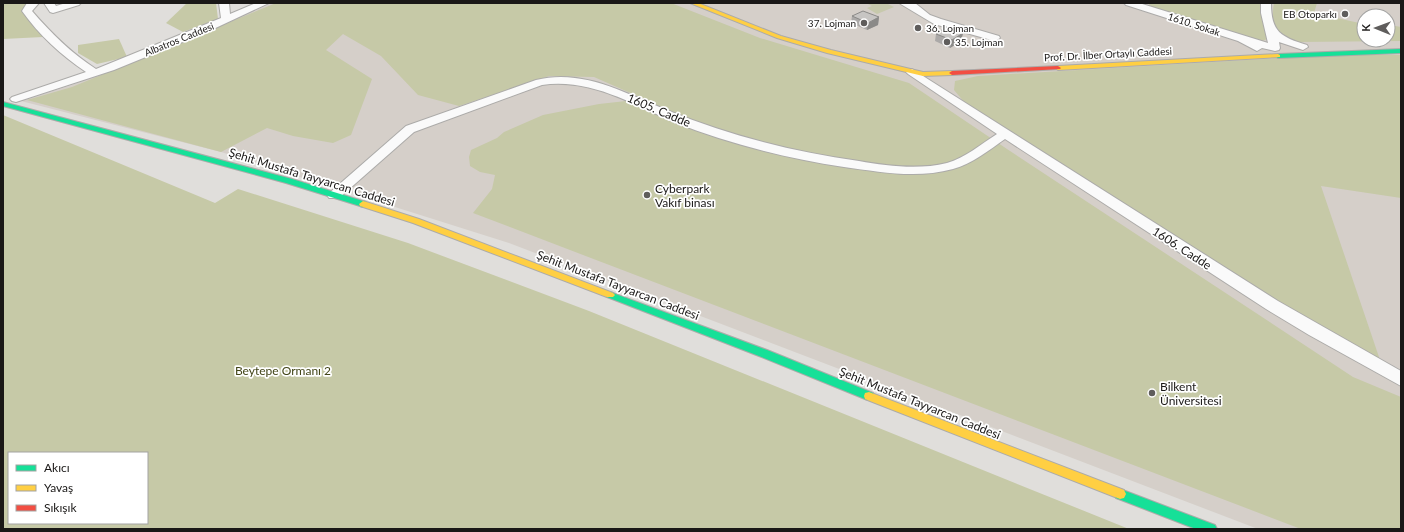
<svg xmlns="http://www.w3.org/2000/svg" width="1404" height="532" viewBox="0 0 1404 532" font-family="Lato,sans-serif">
	<style>
		.built { fill: #d5cfc9; fill-rule: evenodd }
		.green { fill: #c7c9ac }
		.forest { fill: #c6c9a7; fill-rule: evenodd }
		.lines { fill: none; stroke-linecap: round; stroke-linejoin: round }
		.street-casing { stroke: #acaba9; stroke-width: 2 }
		.fast-casing { stroke: #acaba9; stroke-width: 2 }
		.slow-casing { stroke: #acaba9; stroke-width: 2 }
		.jam-casing { stroke: #acaba9; stroke-width: 2 }
		.street { fill: #fafafa; fill-rule: evenodd }
		.fast { fill: #16e098; fill-rule: evenodd }
		.slow { fill: #ffcf43; fill-rule: evenodd }
		.jam { fill: #f24e42; fill-rule: evenodd }
		.wall { fill: #aba9a8 }
		.shaded-wall { fill: #8b8a88 }
		.building { fill: #c7c5c3; stroke: #8b8a88 }
		.poi-dot { fill: #5f5d5c; stroke: #fff; stroke-width: 1.5 }
		.labels { text-anchor: middle; dominant-baseline: central; stroke-width: 3.5; stroke-linejoin: round; paint-order: stroke }
		.far-poi-label { font-size: 10px; fill: #1a1817; stroke: #fff; text-anchor: end }
		.far-street-label { font-size: 10px; fill: #1a1817; stroke: #fff }
		.street-label { font-size: 12px; fill: #1a1817; stroke: #fff }
		.poi-label { font-size: 12px; fill: #1a1817; stroke: #fff; text-anchor: start }
		.park-label { font-size: 12px; fill: #424518; stroke: #fff }
	</style>
	<rect width="100%" height="100%" fill="#e0dedb"/>
	<path class="built" d="M273 3H1401V529H1258L509 243 221 152 21 101 72 85ZM1364 16H1388V40H1364Z"/>
	<path class="green" d="M866 3H886L894 7 877 14 867 8 872 6Z"/>
	<g class="forest">
		<path d="M3 3H29L22 10 43 37 3 39Z"/>
		<path d="M187 3H216L218 19 183 32 166 23Z"/>
		<path d="M276 3H671L760 38 909 83 1007 149 1353 377 1401 397V529H1301L473 213 492 189 495 175 480 172 470 166 469 157 471 150 497 138 504 132 543 115 599 104 644 99 594 77 549 76 459 106 418 95 381 56 343 34 326 50 372 79 351 135 333 143 293 136 267 128 221 152 27 100 72 87Z"/>
		<path d="M1150 3H1261L1267 39 1262 41 1152 8 1149 5Z"/>
		<path d="M1274 3H1317L1314 13 1364 24V40H1388V29L1390 25 1401 27V41L1298 42C1277 35 1270 25 1274 3Z"/>
		<path d="M119 39 127 57 97 64 78 53V45Z"/>
		<path d="M1329 55H1401V198L1321 186 1380 360 1302 316 971 110 954 90 955 81 978 76Z"/>
		<path d="M3 115 215 203 238 189 408 243 589 311 1129 529H3ZM9 453H147V523H9Z"/>
	</g>
	<g class="lines">
		<g class="street-casing">
			<g id="street">
				<path d="M27 3H39L32 11C51 33 71 53 96 69L221 18 219 3H229L230 14 256 3H269L207 32 114 70 16 102 12 101 10 99 12 97 86 72C62 56 39 35 22 11Z"/>
				<path d="M44 3H54L56 6 66 3H81L79 5 53 13 50 12Z"/>
				<path d="M899 3H915L930 15 941 19 999 36 1000 38 995 41 934 24Z"/>
				<path d="M1124 3H1139L1268 43 1261 13V3H1271C1271 32 1281 37 1307 45L1308 47 1303 50 1279 42 1280 48 1279 50 1275 51 1262 48 1257 51 1238 41 1126 5Z"/>
				<path d="M912 69 1278 301 1401 371V386L1309 335 1266 309 1005 139C989 150 972 164 953 169 917 179 880 172 844 167 786 158 729 144 674 122 632 104 590 78 542 85L414 132 339 198H329L327 195 406 126 536 80C583 68 627 94 669 111 731 136 794 152 859 161 887 166 919 170 947 163 965 158 981 144 997 134L908 74 906 72Z"/>
			</g>
		</g>
		<g class="fast-casing">
			<g id="fast">
				<path d="M1401 49V53L1278 58 1275 56 1278 54Z"/>
				<path d="M3 102 292 179 366 202 367 204 363 207 360 206 286 183 3 106Z"/>
				<path d="M610 292 767 350 873 393 874 396 873 399 869 400 865 399 759 356 607 297 605 295 607 293Z"/>
				<path d="M1120 489 1215 525 1217 529H1196L1116 498 1114 494 1116 490Z"/>
			</g>
		</g>
		<g class="slow-casing">
			<g id="slow">
				<path d="M690 3H698L781 36 831 50 923 72 952 71 955 73 952 75 923 76 827 53 777 38Z"/>
				<path d="M1278 54 1280 55V57L1058 70 1055 68 1058 66Z"/>
				<path d="M363 201 419 219 613 293 615 295 613 297H607L413 223 360 206 359 204Z"/>
				<path d="M869 392 1124 490 1126 494 1124 498 1120 499 865 399 864 396 865 393Z"/>
			</g>
		</g>
		<g class="jam-casing">
			<path id="jam" d="M1058 66 1061 68 1060 69 952 75 949 73 952 71Z"/>
		</g>
		<use href="#street" class="street"/>
		<use href="#fast" class="fast"/>
		<use href="#slow" class="slow"/>
		<use href="#jam" class="jam"/>
	</g>
	<g class="wall">
		<path d="M852 16 879 17 878 25 867 30 851 23Z"/>
		<path d="M963 33 961 41 950 48 935 41 936 34Z"/>
	</g>
	<g class="shaded-wall">
		<path d="M879 17 878 25 867 30 868 23Z"/>
		<path d="M963 33 961 41 950 48 952 40Z"/>
	</g>
	<g class="building">
		<path d="M863 11 879 17 868 23 852 16Z"/>
		<path d="M946 27 963 33 952 40 936 34Z"/>
	</g>
	<g class="poi-dot">
		<circle cx="1345" cy="14" r="4"/>
		<circle cx="864" cy="23" r="4"/>
		<circle cx="918" cy="28" r="4"/>
		<circle cx="947" cy="42" r="4"/>
		<circle cx="647" cy="195" r="4"/>
		<circle cx="1152" cy="393" r="4"/>
	</g>
	<g class="labels">
		<g class="far-poi-label">
			<text x="1337" y="14">EB Otoparkı</text>
			<text x="856" y="23">37. Lojman</text>
			<text x="926" y="28" text-anchor="start">36. Lojman</text>
			<text x="955" y="42" text-anchor="start">35. Lojman</text>
		</g>
		<g class="far-street-label">
			<text transform="translate(1194 24) rotate(18)">1610. Sokak</text>
			<text transform="translate(179 39) rotate(-22)">Albatros Caddesi</text>
			<text transform="translate(1108 54) rotate(-3)">Prof. Dr. İlber Ortaylı Caddesi</text>
		</g>
		<g class="street-label">
			<text transform="translate(659 110) rotate(23)">1605. Cadde</text>
			<text transform="translate(312 177) rotate(17)">Şehit Mustafa Tayyarcan Caddesi</text>
			<text transform="translate(1182 248) rotate(33)">1606. Cadde</text>
			<text transform="translate(618 285) rotate(21)">Şehit Mustafa Tayyarcan Caddesi</text>
			<text transform="translate(920 403) rotate(22)">Şehit Mustafa Tayyarcan Caddesi</text>
		</g>
		<g class="poi-label">
			<text x="655" y="188">Cyberpark<tspan x="655" dy="14">Vakıf binası</tspan></text>
			<text x="1160" y="386">Bilkent<tspan x="1160" dy="14">Üniversitesi</tspan></text>
		</g>
		<g class="park-label">
			<text x="283" y="370">Beytepe Ormanı 2</text>
		</g>
	</g>
	<rect width="1404" height="532" fill="none" stroke="#1a1817" stroke-width="8"/>
	<rect x="8" y="452" width="140" height="72" fill="#ffffff" stroke="#a3a3a2"/>
	<rect x="16" y="465" width="20" height="6" fill="#16e098" stroke="#a3a3a2"/>
	<text x="44" y="472" font-size="12" fill="#1a1817">Akıcı</text>
	<rect x="16" y="485" width="20" height="6" fill="#ffcf43" stroke="#a3a3a2"/>
	<text x="44" y="492" font-size="12" fill="#1a1817">Yavaş</text>
	<rect x="16" y="505" width="20" height="6" fill="#f24e42" stroke="#a3a3a2"/>
	<text x="44" y="512" font-size="12" fill="#1a1817">Sıkışık</text>
	<g transform="translate(1376 28) rotate(271)"><circle r="19" fill="#ffffff" stroke="#a3a3a2"/>
	<path d="M0-3L7 15L0 10L-7 15Z" fill="#5f5d5c"/>
	<text y="-6" font-size="11" font-weight="bold" text-anchor="middle" fill="#1a1817">K</text>
	</g>
</svg>
